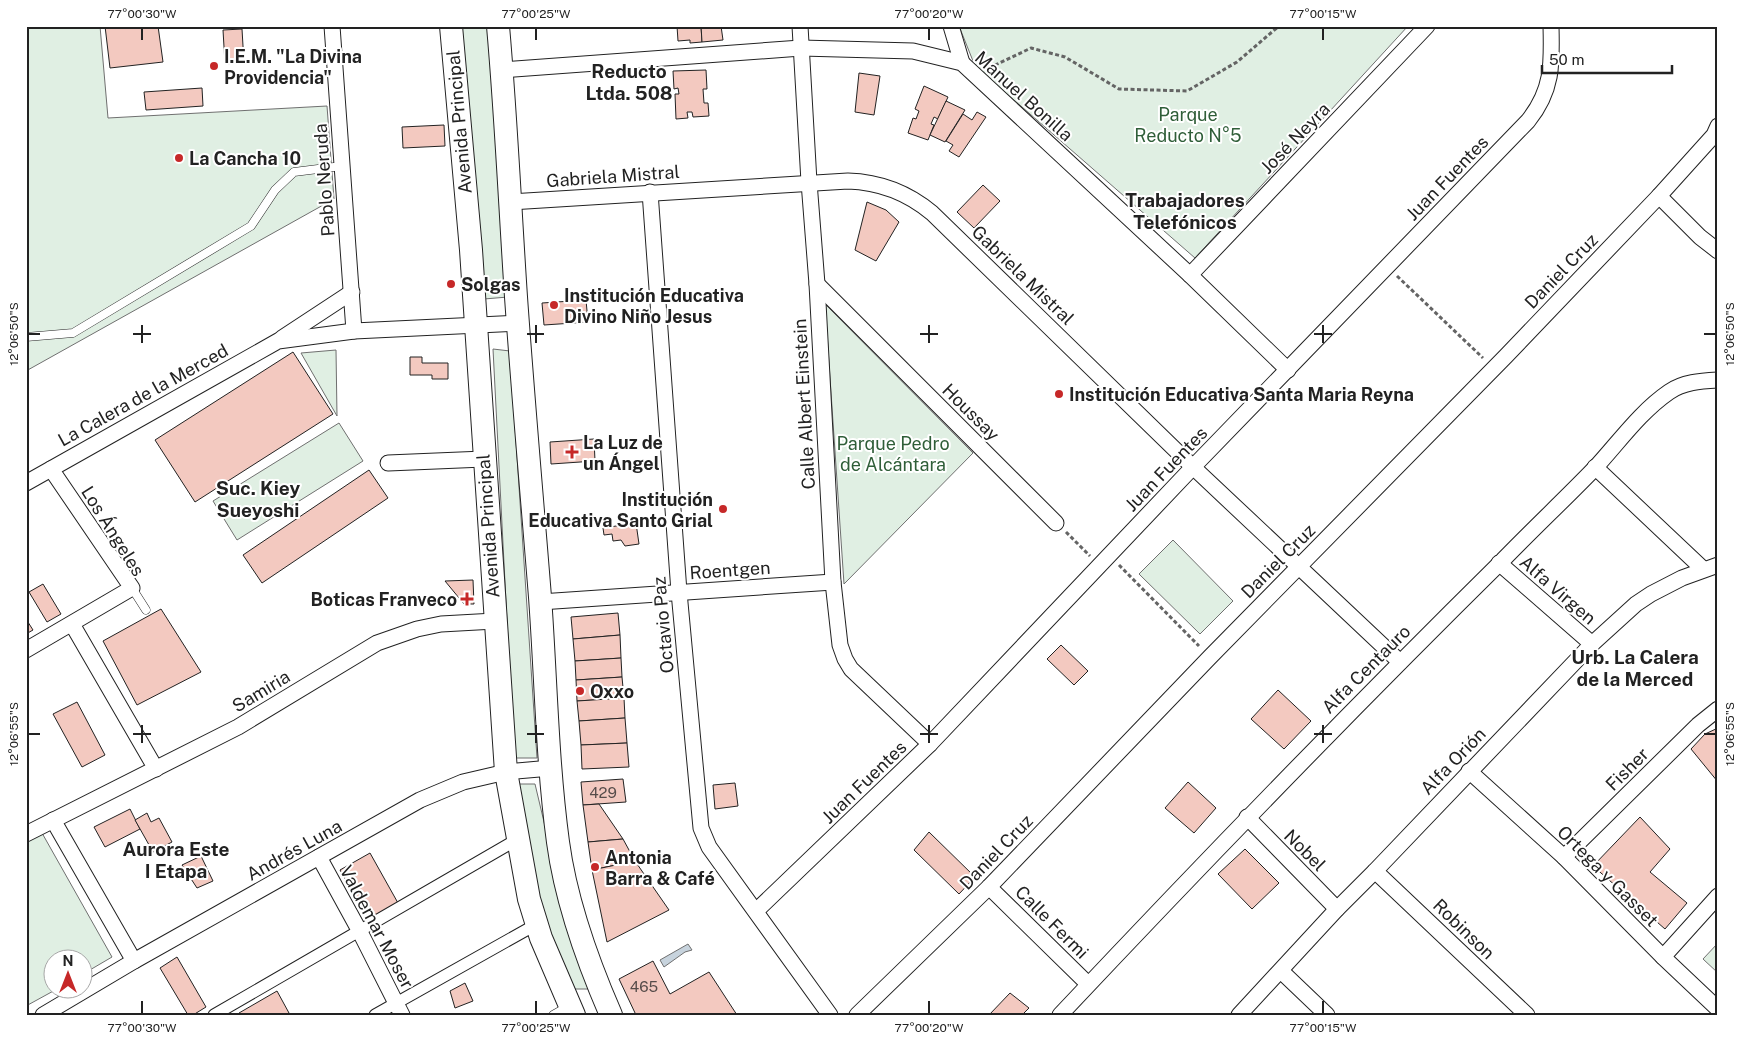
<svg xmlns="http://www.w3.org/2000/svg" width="1744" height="1041" viewBox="0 0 1744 1041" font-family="'Public Sans',sans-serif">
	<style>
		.green { fill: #e0efe3; stroke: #6f6f6f }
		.water { fill: #c7d3dd; stroke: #6f6f6f }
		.building { fill: #f3c9c0; stroke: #222 }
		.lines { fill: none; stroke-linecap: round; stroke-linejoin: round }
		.service-casing { stroke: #222; stroke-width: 9 }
		.pedestrian-casing { stroke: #222; stroke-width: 13 }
		.minor-casing { stroke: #222; stroke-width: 17 }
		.secondary-casing { stroke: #222; stroke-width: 24 }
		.path { stroke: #646464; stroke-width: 3; stroke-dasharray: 4 2.5; stroke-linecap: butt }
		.service { stroke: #fff; stroke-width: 8 }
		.pedestrian { stroke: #fff; stroke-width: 11 }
		.minor { stroke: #fff; stroke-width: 15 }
		.secondary { stroke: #fff; stroke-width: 22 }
		.ticks { fill: none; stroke: #222; stroke-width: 2 }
		.poi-dot { fill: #c62828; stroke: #fff; stroke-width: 2 }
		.labels { text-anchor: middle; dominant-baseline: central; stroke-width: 4; stroke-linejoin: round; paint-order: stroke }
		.number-label { font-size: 15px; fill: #564c4a }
		.poi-label { font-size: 18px; font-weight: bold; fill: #222; stroke: #fff; text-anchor: start }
		.street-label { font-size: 18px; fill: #222; stroke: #fff }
		.park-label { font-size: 18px; fill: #2f5e38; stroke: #fff }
		.neighbourhood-label { font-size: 19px; font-weight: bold; fill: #222; stroke: #fff }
		.neatline { fill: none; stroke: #222; stroke-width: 2 }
		.ticks-label { font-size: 12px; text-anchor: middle; fill: #222 }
	</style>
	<rect width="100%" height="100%" fill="#fff"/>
	<g class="green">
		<path d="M26 26H100L108 118 327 106 334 199 26 371Z"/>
		<path d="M460 26H489L508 297 484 299Z"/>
		<path d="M959 26H1408L1195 258 975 66Z"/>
		<path d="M825 304 973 453 844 584Z"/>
		<path d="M493 349 510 351 537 758H514Z"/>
		<path d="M336 350 337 416 301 353Z"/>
		<path d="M339 423 363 461 237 540 213 501Z"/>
		<path d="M1173 540 1233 601 1200 634 1139 574Z"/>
		<path d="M517 784H535L567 919 588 989H570L535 892Z"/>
		<path d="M42 833 112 957 83 974 82 958H52V988L57 989 26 1006V842Z"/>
		<path d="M1718 943V973L1703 959Z"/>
	</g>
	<path class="water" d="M688 944 692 950 685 952 664 967 660 960Z"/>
	<g class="building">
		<path d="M105 26H158L163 62 110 68Z"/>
		<path d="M677 26H701L702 42 690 43V40L678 41Z"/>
		<path d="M701 26H721L723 40 702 42Z"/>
		<path d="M242 29 244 63 225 64 223 30Z"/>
		<path d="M706 70 707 89H703L704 103H708L709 116 693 117 692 112H687L688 118 676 119 675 94H679L678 88 674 89 673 71Z"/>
		<path d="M859 73 880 76 874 115 855 112Z"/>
		<path d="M924 86 948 97 938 119 934 117 931 124 934 125 928 140 908 133 913 118 916 119 919 111 915 109Z"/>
		<path d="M202 88 203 106 146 110 144 92Z"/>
		<path d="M946 101 965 110 945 142 930 135Z"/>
		<path d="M977 112 986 117 959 157 949 151 953 145 946 141 963 114 972 120Z"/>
		<path d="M444 125 445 146 403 148 402 127Z"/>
		<path d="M983 185 1000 201 974 228 957 212Z"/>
		<path d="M867 202 886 210 899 222 876 261 855 250Z"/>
		<path d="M586 300 588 322 544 325 542 303Z"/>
		<path d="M293 352 333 414 195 502 155 440Z"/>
		<path d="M410 357H422V363H448V379H432V375H410Z"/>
		<path d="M594 439 595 461 551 464 550 442Z"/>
		<path d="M369 470 388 498 262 583 243 555Z"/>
		<path d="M636 523 639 544 625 546 621 540 613 541 612 534 604 535 603 528Z"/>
		<path d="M473 580 474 604H464L445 581Z"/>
		<path d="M43 584 61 614 47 622 29 592Z"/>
		<path d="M161 609 201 672 137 705 103 641Z"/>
		<path d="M618 613 620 635 573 639 571 617Z"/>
		<path d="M26 619 33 630 26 634Z"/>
		<path d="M620 635 621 658 575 661 573 639Z"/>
		<path d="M1061 645 1088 671 1074 685 1047 659Z"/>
		<path d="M621 658 622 677 576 680 575 661Z"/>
		<path d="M622 677 624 698 577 701 576 680Z"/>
		<path d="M1278 690 1311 721 1284 749 1251 719Z"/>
		<path d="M624 698 625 718 579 721 577 701Z"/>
		<path d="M77 702 105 755 82 767 53 714Z"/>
		<path d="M625 718 627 743 581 745 579 721Z"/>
		<path d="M1718 728V782L1691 749 1705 734Z"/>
		<path d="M627 743 629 767 582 769 581 745Z"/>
		<path d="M623 779 626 802 583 805 581 782Z"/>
		<path d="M1188 782 1216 808 1194 833 1165 808Z"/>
		<path d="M735 783 738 806 715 809 713 785Z"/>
		<path d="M599 804 623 839 588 842 583 805Z"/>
		<path d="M130 809 140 829 105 847 94 827Z"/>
		<path d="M147 813 151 822 159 818 172 842 153 852 135 820Z"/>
		<path d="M1640 817 1670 849 1650 872 1687 903 1665 929 1593 866Z"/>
		<path d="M929 832 975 877 959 894 914 850Z"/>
		<path d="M623 839 635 861 592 870 588 842Z"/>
		<path d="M1245 849 1279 883 1252 909 1218 874Z"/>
		<path d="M370 853 398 903 369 919 340 870Z"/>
		<path d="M201 856 213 881 197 888 182 865Z"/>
		<path d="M635 861 669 910 607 942 592 870Z"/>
		<path d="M177 957 206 1007 193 1015H188L160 968Z"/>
		<path d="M653 961 670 994 709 972 737 1015H636L619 979Z"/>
		<path d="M465 983 473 1001 455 1008 450 991Z"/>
		<path d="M277 991 289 1013 285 1015H240L239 1013Z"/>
		<path d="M1010 993 1029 1008 1022 1015H989Z"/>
	</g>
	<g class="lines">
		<g class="service-casing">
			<g id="service">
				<path d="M26 337 73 333 251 226 275 190 294 172 342 166"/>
				<path d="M132 588 146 610"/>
				<path d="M553 1015 567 1007"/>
			</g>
		</g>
		<g class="pedestrian-casing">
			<g id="pedestrian">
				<path d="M214 1015 518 839"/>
				<path d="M375 1015 537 924"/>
			</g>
		</g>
		<g class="minor-casing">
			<g id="minor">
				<path d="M332 26 354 331"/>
				<path d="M800 26 809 182 817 284 833 582 840 645 845 659 851 669 930 744"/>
				<path d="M951 26 962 63"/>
				<path d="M502 70 801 48 913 51 962 63 1190 275 1288 370"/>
				<path d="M650 192 679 592 701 828 709 847 830 1015"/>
				<path d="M1659 196 1700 237 1718 251"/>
				<path d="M510 202 848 181C880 182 908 193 932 213L1193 467 1400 662"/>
				<path d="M1190 275 1427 26"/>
				<path d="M817 284 1056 523"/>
				<path d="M282 338 352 292"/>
				<path d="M388 463 484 459"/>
				<path d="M1595 467 1703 569"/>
				<path d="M26 483 278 341 354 331 518 323"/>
				<path d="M1499 563 1592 644"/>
				<path d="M540 602 833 582"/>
				<path d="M72 624 156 769"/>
				<path d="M26 650 132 588 51 469"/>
				<path d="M1469 771 1564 857 1663 957 1718 1009"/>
				<path d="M1247 817 1337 909"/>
				<path d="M53 820 134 961"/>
				<path d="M26 834 238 727 377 643 417 629 441 624 495 621"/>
				<path d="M319 857 359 930 402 1015"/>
				<path d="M1564 857 1698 725 1718 709"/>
				<path d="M1375 871 1527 1015"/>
				<path d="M989 887 1088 984"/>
				<path d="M756 911 930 744 1193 467 1528 121C1553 90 1552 64 1551 26"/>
				<path d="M1663 957 1718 896"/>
				<path d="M1281 971 1327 1015"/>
				<path d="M43 1015 134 961 420 800 463 782 506 772 551 768"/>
				<path d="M857 1015 989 887 1210 657 1506 356 1659 196 1714 135 1718 126"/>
				<path d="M1060 1015C1205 861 1352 709 1503 560 1533 529 1565 499 1595 468 1619 442 1640 412 1669 392 1683 382 1701 381 1718 380"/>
				<path d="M1239 1015 1337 909 1375 871 1592 644 1636 604 1651 594 1682 578 1718 565"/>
			</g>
		</g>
		<g class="secondary-casing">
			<g id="secondary">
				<path d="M451 26 471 250 506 772 529 899 541 938 574 1015"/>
				<path d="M498 26C506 116 510 207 516 297 523 397 532 497 540 597 546 679 547 761 558 842 566 902 587 960 611 1015"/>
			</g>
		</g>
		<g class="path">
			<path d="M989 68 1031 48 1065 57 1119 89 1187 91 1237 62 1279 26"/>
			<path d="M1397 276 1483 358"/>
			<path d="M1066 532 1090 556"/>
			<path d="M1119 565 1199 646"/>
		</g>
		<use href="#service" class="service"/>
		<use href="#pedestrian" class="pedestrian"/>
		<use href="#minor" class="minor"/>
		<use href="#secondary" class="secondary"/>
	</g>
	<path class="ticks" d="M142 28V40M536 28V40M929 28V40M1323 28V40M142 325V343M536 325V343M929 325V343M1323 325V343M28 334H40M133 334H151M527 334H544M920 334H938M1314 334H1332M1704 334H1716M142 725V743M536 725V743M929 725V743M1323 725V743M28 734H40M133 734H151M527 734H544M920 734H938M1314 734H1332M1704 734H1716M142 1001V1014M536 1001V1014M929 1001V1014M1323 1001V1014"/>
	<g class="poi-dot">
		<circle cx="214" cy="66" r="5"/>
		<circle cx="179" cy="158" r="5"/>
		<circle cx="451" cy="284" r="5"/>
		<circle cx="554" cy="305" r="5"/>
		<circle cx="1059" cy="394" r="5"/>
		<path d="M569.5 444.5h5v5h5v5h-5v5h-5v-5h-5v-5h5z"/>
		<circle cx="723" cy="509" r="5"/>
		<path d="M464.5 591.5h5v5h5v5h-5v5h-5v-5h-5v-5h5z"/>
		<circle cx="580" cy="691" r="5"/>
		<circle cx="595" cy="867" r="5"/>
	</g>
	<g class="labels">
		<g class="number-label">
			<text x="603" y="792">429</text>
			<text x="644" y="986">465</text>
		</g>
		<g class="poi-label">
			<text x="224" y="56">I.E.M. "La Divina<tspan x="224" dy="21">Providencia"</tspan></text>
			<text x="189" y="158">La Cancha 10</text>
			<text x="461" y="284">Solgas</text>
			<text x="564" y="295">Institución Educativa<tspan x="564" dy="21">Divino Niño Jesus</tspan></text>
			<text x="1069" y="394">Institución Educativa Santa Maria Reyna</text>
			<text x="583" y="442">La Luz de<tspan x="583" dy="21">un Ángel</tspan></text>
			<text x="713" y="499" text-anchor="end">Institución<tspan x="713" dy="21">Educativa Santo Grial</tspan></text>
			<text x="457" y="599" text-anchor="end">Boticas Franveco</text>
			<text x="590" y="691">Oxxo</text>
			<text x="605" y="857">Antonia<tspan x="605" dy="21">Barra &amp; Café</tspan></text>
		</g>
		<g class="street-label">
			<text transform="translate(1024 96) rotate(42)">Manuel Bonilla</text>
			<text transform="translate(459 122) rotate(-95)">Avenida Principal</text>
			<text transform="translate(1295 138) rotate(-46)">José Neyra</text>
			<text transform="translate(613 176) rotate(-4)">Gabriela Mistral</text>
			<text transform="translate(1447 178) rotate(-46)">Juan Fuentes</text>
			<text transform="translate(324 180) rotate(-94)">Pablo Neruda</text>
			<text transform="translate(1561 271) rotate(-46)">Daniel Cruz</text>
			<text transform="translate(1023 275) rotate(44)">Gabriela Mistral</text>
			<text transform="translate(143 395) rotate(-29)">La Calera de la Merced</text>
			<text transform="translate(804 404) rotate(-93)">Calle Albert Einstein</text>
			<text transform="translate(971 412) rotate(45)">Houssay</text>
			<text transform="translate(1166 469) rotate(-46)">Juan Fuentes</text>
			<text transform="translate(488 526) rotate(-94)">Avenida Principal</text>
			<text transform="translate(113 531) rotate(58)">Los Ángeles</text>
			<text transform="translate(1278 561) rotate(-45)">Daniel Cruz</text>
			<text transform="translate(730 570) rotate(-4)">Roentgen</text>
			<text transform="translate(1558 590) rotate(41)">Alfa Virgen</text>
			<text transform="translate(663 625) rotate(-95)">Octavio Paz</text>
			<text transform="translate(1366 669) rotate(-45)">Alfa Centauro</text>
			<text transform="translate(261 691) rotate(-31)">Samiria</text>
			<text transform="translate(1453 761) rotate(-46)">Alfa Orión</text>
			<text transform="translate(1627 769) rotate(-45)">Fisher</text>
			<text transform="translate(864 782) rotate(-44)">Juan Fuentes</text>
			<text transform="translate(294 850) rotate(-29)">Andrés Luna</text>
			<text transform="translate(1305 850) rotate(45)">Nobel</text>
			<text transform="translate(996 852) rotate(-46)">Daniel Cruz</text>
			<text transform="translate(1608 876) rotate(45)">Ortega y Gasset</text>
			<text transform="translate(1052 922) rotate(45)">Calle Fermi</text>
			<text transform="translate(377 927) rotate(62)">Valdemar Moser</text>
			<text transform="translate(1464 929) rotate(44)">Robinson</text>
		</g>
		<g class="park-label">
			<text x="1188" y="114">Parque<tspan x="1188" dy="21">Reducto N°5</tspan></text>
			<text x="893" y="443">Parque Pedro<tspan x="893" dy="21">de Alcántara</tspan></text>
		</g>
		<g class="neighbourhood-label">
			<text x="629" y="71">Reducto<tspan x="629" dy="22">Ltda. 508</tspan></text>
			<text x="1185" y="200">Trabajadores<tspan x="1185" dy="22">Telefónicos</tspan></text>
			<text x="258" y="488">Suc. Kiey<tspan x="258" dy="22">Sueyoshi</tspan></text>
			<text x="1635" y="657">Urb. La Calera<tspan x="1635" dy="22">de la Merced</tspan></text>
			<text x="176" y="849">Aurora Este<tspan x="176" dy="22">I Etapa</tspan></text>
		</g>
	</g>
	<rect width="1744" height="1041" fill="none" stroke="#ffffff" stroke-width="55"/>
	<g transform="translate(68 974)"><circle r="24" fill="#ffffff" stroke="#a7a7a7"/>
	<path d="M0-4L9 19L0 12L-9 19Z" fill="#c62828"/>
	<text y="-8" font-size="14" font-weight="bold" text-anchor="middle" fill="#222222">N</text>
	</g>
	<path d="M1542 65v8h130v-8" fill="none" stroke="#222222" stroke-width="2.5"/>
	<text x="1549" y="65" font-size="15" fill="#222222" stroke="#ffffff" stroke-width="4" paint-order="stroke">50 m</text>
	<rect x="28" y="28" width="1688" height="986" class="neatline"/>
	<g class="ticks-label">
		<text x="142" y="18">77°00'30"W</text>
		<text x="536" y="18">77°00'25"W</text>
		<text x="929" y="18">77°00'20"W</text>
		<text x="1323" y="18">77°00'15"W</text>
		<text transform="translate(14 334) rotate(-90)" y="4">12°06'50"S</text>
		<text transform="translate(1730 334) rotate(-90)" y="4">12°06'50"S</text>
		<text transform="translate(14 734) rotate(-90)" y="4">12°06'55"S</text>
		<text transform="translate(1730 734) rotate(-90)" y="4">12°06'55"S</text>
		<text x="142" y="1032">77°00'30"W</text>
		<text x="536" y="1032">77°00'25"W</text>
		<text x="929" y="1032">77°00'20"W</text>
		<text x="1323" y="1032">77°00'15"W</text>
	</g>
</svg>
